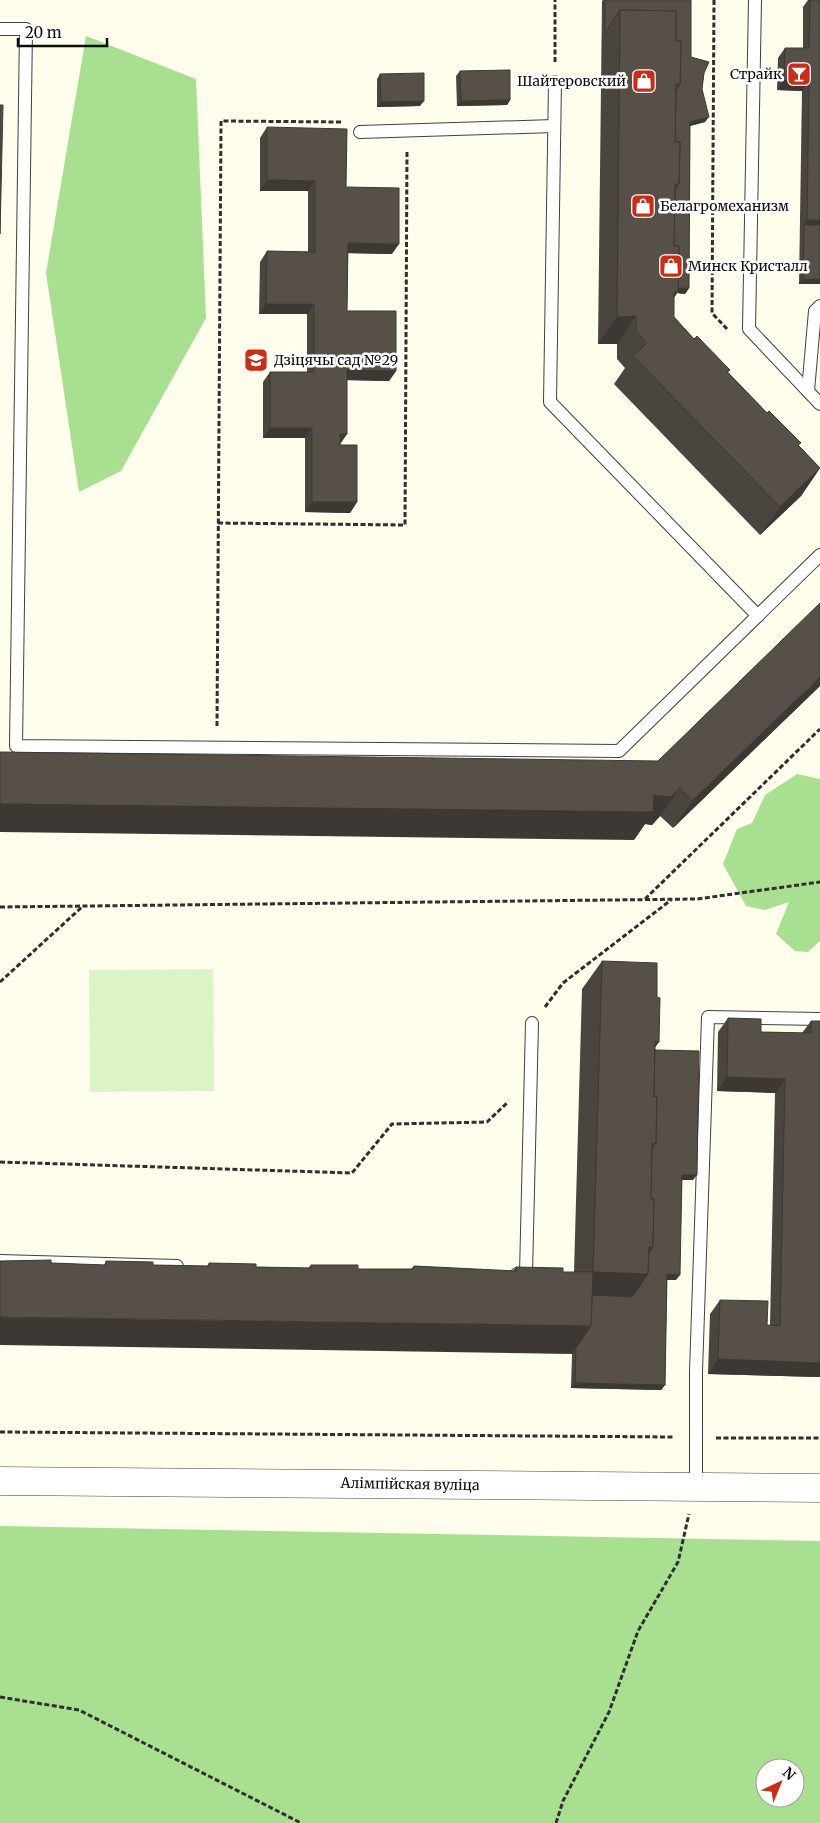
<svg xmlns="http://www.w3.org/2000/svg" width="820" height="1823" viewBox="0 0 820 1823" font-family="Merriweather,serif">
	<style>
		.forest { fill: #a8df91; fill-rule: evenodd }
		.pitch { fill: #dcf3c6 }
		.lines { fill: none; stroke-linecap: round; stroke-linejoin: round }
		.service-casing { stroke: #404040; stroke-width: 14 }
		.tertiary-casing { stroke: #404040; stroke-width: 29 }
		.path { stroke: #2f2f2f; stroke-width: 3; stroke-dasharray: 5 2.5; stroke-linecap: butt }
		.service { stroke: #fff; stroke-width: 12 }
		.tertiary { stroke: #fff; stroke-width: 28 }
		.wall { fill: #4b453f }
		.shaded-wall { fill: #3d3833 }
		.building { fill: #575049; stroke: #3d3833 }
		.labels { text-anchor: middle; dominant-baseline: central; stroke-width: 5; stroke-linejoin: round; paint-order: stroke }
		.poi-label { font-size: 14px; fill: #0d0d0d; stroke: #fff; text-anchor: start }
		.street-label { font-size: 14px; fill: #0d0d0d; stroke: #fff }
	</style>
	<rect width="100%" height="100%" fill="#fffeed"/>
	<g class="forest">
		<path d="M86 36 196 79 206 318 121 471 79 492 46 273Z"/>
		<path d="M797 774 820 779V941L808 952 795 951 776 934 789 902 765 910 746 906 723 864 737 829 752 823 765 795Z"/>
		<path d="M0 1526 820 1541V1823H0ZM765 1768H795V1798H765Z"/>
	</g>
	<path class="pitch" d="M213 969 214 1091 90 1092 89 970Z"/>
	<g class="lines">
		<g class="service-casing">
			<g id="service">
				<path d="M755 0 749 329 820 404"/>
				<path d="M0 29H26L16 746 619 751 820 555"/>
				<path d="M555 82 550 402 758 616"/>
				<path d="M360 132 554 126"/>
				<path d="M808 391 815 311 820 306"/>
				<path d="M0 1261 177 1266"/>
				<path d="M517 1274H526L532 1023"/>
				<path d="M696 1487V1372L708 1017 820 1019"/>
			</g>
		</g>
		<g class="tertiary-casing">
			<path id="tertiary" d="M0 1481 820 1488"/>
		</g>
		<g class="path">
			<path d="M714 0 712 313 727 329"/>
			<path d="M555 62V0"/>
			<path d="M218 523 405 525 407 151"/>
			<path d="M217 726 221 121 342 122"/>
			<path d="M645 899 820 729"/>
			<path d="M0 907 697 899 820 882"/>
			<path d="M0 982 83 906"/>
			<path d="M545 1007 563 983 671 900"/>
			<path d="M0 1162 352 1173 392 1124 487 1122 508 1102"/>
			<path d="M0 1432 674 1437"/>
			<path d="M716 1438H820"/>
			<path d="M0 1697 79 1710 301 1823"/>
			<path d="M556 1823 563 1801 609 1712 638 1631 678 1562 689 1514"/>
		</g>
		<use href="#service" class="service"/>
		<use href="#tertiary" class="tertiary"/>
	</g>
	<g class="wall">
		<path d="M603 0H691V57L704 73 702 89 705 122 690 126 689 288 685 294 677 293 674 298V317L694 339 730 370 728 372 820 468 801 496 760 535 614 384 625 368 617 359V344H598L602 1Z"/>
		<path d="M808 0H820V284H799L802 91 777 90 778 58 785 48H803V7Z"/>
		<path d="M460 71 510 100 507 105 457 106 456 76Z"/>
		<path d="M380 74 420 106 377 107V79Z"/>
		<path d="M267 127 346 187 392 254 348 253 347 311 396 371 389 381 347 380V434L340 444 357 502 350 513 305 512V438H263V382L270 372H307V314H259L260 262 267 251 308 252V191H260V138Z"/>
		<path d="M820 686 673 828 660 816 652 825 645 824 634 840 658 761Z"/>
		<path d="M602 961 655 1048 693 1180H682L676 1280H667L665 1385 661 1390 571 1388 572 1354 51 1263 104 1265 106 1261 153 1265 207 1266 209 1263 256 1267 308 1268 311 1265 358 1269H411L414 1266 513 1271 516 1267 563 1272H574L582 989Z"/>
		<path d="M728 1018 761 1032 802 1033 811 1021 820 1377 708 1374 710 1314 720 1300 767 1325H770L775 1093 717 1091 718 1032Z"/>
	</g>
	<g class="shaded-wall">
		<path d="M784 80 809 81 802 91 777 90Z"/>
		<path d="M510 100 507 105 457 106 461 101Z"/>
		<path d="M424 101 420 106 377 107 381 102Z"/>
		<path d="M709 117 705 122 686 127 690 122Z"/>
		<path d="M267 180 315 181 308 191H260Z"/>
		<path d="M807 220H820V231L804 225Z"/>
		<path d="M348 243 399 244 392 254 341 253Z"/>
		<path d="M803 279H820V284H799Z"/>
		<path d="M663 288H689L685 294 677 293 659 320Z"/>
		<path d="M266 304H314L307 314H259Z"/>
		<path d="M636 316 617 344H598L617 317Z"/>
		<path d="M347 370 396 371 389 381 340 380Z"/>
		<path d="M270 428H312L305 438H263Z"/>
		<path d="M340 434H347L340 444Z"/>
		<path d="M820 468 801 496 760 535 780 507Z"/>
		<path d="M312 502H357L350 513 305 512Z"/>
		<path d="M820 677V686L673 828 692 801Z"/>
		<path d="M680 788 660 816 652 825 645 824 634 840 0 832V804L654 795Z"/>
		<path d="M655 1042H659L640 1069Z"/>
		<path d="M727 1077 785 1079 775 1093 717 1091Z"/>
		<path d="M682 1175H697L693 1180H679Z"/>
		<path d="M649 1247H653L648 1274 629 1302 577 1300 593 1272Z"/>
		<path d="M667 1274 680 1275 676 1280H664Z"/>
		<path d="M0 1317 591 1326 572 1354 0 1345Z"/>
		<path d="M718 1359 820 1363V1377L708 1374Z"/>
		<path d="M575 1383 665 1385 661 1390 571 1388Z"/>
	</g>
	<g class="building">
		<path d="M605 0H691V57L709 62 704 73 702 89 709 117 690 122 689 288H678L679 246H674L675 190 679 184 680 142H675L676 91 680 84 681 41H676V11L620 10 605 33Z"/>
		<path d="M810 0H820V220H807L809 81 784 80 785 48H809Z"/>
		<path d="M620 10 676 11V41H681L680 84H676L675 142H680L679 184H675L674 246H679L678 292H674V317L694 339 697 336 730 370 727 372 767 413 769 411 801 443 798 445 820 468 780 507 633 356 647 343 636 331V316L617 317Z"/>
		<path d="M510 70V100L461 101 460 71Z"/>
		<path d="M424 73V101L381 102 380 74Z"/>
		<path d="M0 105H3L0 234Z"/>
		<path d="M267 127 347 129 346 187 399 188V244L348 243 347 311H396V371L347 370V434H340V445H357V502H312V428H270V372H314V304H266L267 251 315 252V181L267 180Z"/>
		<path d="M804 225H820V279H803Z"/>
		<path d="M820 603V677L692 801 680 788 671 797 654 795 653 812 0 804V752L658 761Z"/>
		<path d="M602 961 657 963V997L660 998 659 1042H655L654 1097 657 1096 656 1143H652L651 1199H654L653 1247H649L648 1274 593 1272Z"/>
		<path d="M728 1018 761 1019V1032L811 1033V1021H820V1363L718 1359 720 1300 768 1301 767 1325 780 1326 785 1079 727 1077Z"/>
		<path d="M655 1050 699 1051 697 1175H682L680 1275 667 1274 665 1385 575 1383 576 1348 591 1326 592 1295 632 1297 648 1274 649 1253 653 1247 654 1199H651L652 1149 656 1143 657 1096 654 1097Z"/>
		<path d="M51 1260V1263L106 1265V1261L153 1262V1265L209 1266V1263L256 1264V1267L311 1268V1265H358V1269H414V1266L516 1271V1267L563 1268V1272H593L591 1326 0 1317V1261Z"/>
	</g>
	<defs>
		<g id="bar-square" transform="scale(1.25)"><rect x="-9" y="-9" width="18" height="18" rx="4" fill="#c82d1a" stroke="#fff"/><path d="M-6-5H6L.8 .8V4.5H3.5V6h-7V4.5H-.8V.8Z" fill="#fff"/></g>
		<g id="shop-square" transform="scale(1.25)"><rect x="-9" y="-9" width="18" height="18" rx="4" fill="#c82d1a" stroke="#fff"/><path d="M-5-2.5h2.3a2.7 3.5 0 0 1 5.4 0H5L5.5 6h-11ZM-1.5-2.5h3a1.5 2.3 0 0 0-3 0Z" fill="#fff"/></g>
		<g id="school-square" transform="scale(1.25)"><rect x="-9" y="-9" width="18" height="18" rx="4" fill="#c82d1a" stroke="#fff"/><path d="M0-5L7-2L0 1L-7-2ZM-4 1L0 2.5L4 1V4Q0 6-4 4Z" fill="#fff"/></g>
	</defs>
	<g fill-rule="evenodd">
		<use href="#bar-square" x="799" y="74"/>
		<use href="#shop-square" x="644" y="81"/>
		<use href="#shop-square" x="643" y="206"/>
		<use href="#shop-square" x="671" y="266"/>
		<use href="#school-square" x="256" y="360"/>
	</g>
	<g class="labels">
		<g class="poi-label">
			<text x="782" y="74" text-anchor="end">Страйк</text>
			<text x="626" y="81" text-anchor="end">Шайтеровский</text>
			<text x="660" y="206">Белагромеханизм</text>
			<text x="688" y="266">Минск Кристалл</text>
			<text x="274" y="360">Дзіцячы сад №29</text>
		</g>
		<g class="street-label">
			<text transform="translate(410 1484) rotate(1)">Алімпійская вуліца</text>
		</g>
	</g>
	<g transform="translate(780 1783) rotate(44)"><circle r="24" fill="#ffffff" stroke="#9e9e9e"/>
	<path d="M0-4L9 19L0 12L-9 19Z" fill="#c82d1a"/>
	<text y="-8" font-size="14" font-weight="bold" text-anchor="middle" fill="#0d0d0d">N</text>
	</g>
	<path d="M18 38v8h89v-8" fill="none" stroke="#0d0d0d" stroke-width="2.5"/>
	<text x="25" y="38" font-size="15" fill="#0d0d0d" stroke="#ffffff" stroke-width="4" paint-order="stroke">20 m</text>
</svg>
